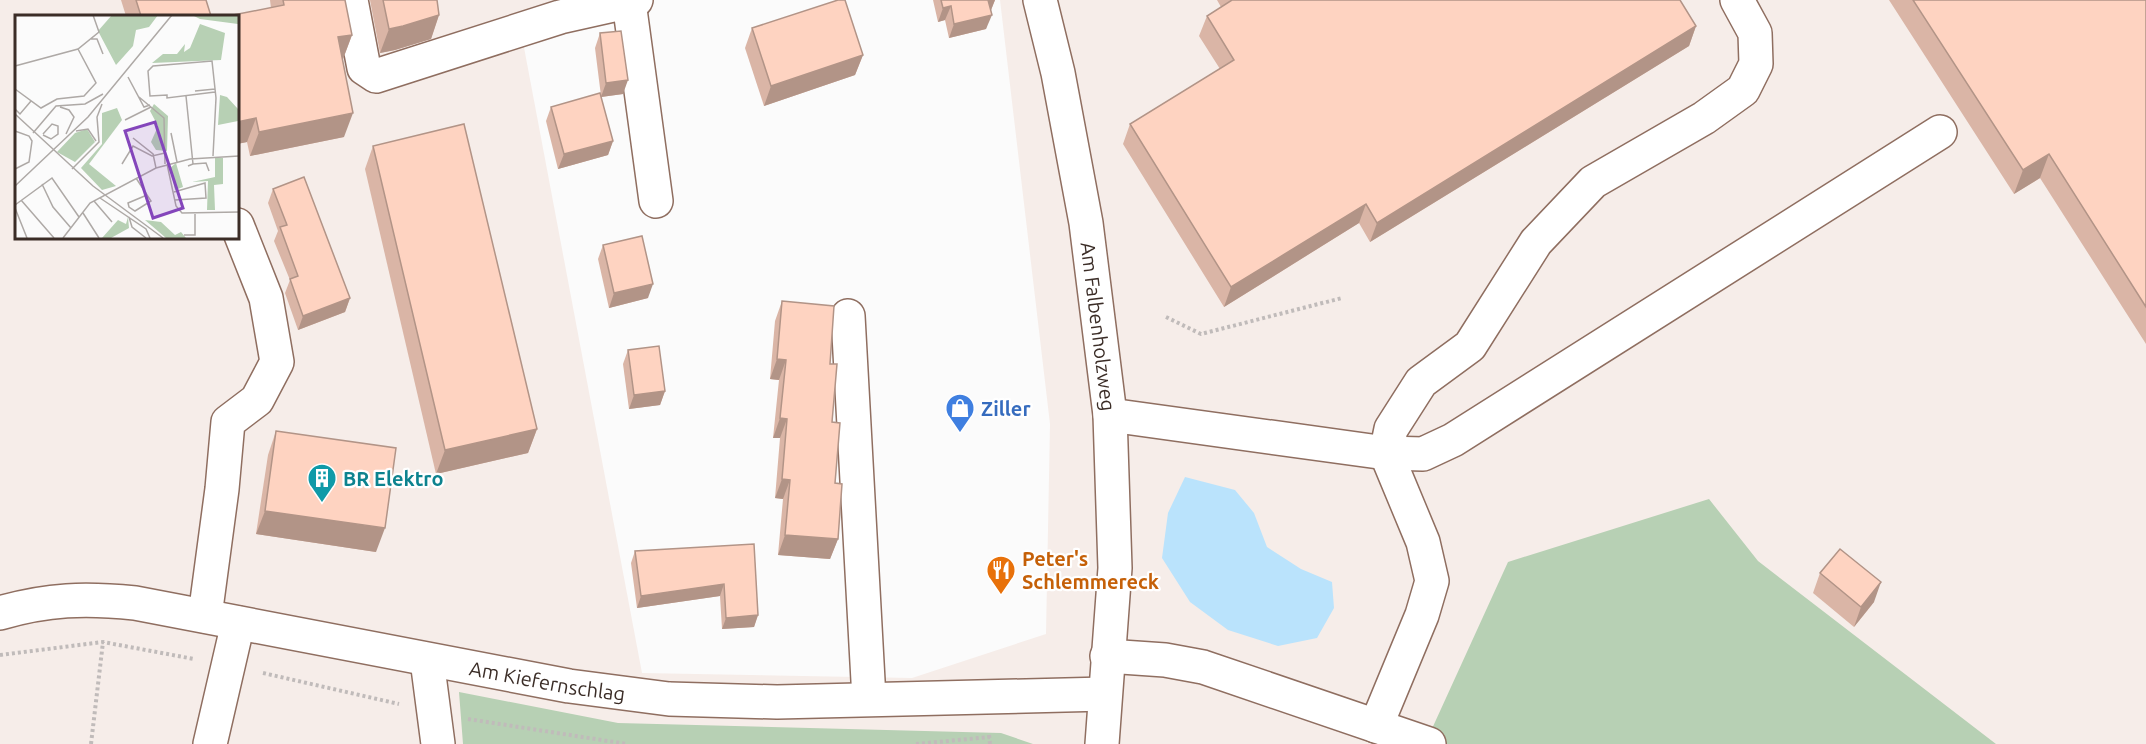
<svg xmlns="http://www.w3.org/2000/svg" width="2146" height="744" viewBox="0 0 2146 744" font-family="Ubuntu,sans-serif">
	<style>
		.built { fill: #f6ede9; fill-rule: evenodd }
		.green { fill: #b7d0b4 }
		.water { fill: #bae3fc }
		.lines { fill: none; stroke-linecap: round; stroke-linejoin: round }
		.minor-casing { stroke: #8f6e60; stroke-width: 36 }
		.path { stroke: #c0bbba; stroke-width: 4; stroke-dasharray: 3 3; stroke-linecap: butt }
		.minor { stroke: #fff; stroke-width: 33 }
		.wall { fill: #dab5a6 }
		.shaded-wall { fill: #b29487 }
		.building { fill: #fed3c1; stroke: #b29487; stroke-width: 1.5 }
		.labels { text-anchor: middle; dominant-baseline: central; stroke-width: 4.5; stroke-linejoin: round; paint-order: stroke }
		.street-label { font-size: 20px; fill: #3b2d27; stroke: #fff }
		.shop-label { font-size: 20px; font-weight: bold; fill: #366cbe; stroke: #fff; text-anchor: start }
		.culture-label { font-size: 20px; font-weight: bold; fill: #0d838f; stroke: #fff; text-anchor: start }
		.food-label { font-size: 20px; font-weight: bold; fill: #c56008; stroke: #fff; text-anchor: start }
		.inset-road { fill: none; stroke: #aea9a6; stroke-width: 1.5 }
		.view { fill: #8446bb; fill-opacity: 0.15; stroke: #8446bb; stroke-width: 3 }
		.inset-edge { fill: none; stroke: #3b2d27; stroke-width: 3 }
	</style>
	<rect width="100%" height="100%" fill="#fbfbfb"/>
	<path class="built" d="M0 0H564L519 21 642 673 912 678 1046 634 1050 424 1000 0H2146V744H0ZM16 16H237V237H16Z"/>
	<g class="green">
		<path d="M1709 499 1758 561 1996 744H1425L1508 562Z"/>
		<path d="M459 692 618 723 1001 733 1033 744H463Z"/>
	</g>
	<path class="water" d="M1185 477 1235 490 1254 513 1267 547 1301 569 1332 582 1334 608 1317 638 1278 646 1228 630 1190 602 1162 558 1168 513Z"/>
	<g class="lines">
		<g class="minor-casing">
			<g id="minor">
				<path d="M351 0 364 68 376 76 560 17 636 0"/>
				<path id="s1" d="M1040 0 1058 73 1086 223 1110 415 1115 568 1102 744"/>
				<path d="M629 2 656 201"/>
				<path d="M848 316 869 699"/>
				<path d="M1110 415 1386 453 1423 454 1453 440 1940 132"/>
				<path id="s2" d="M0 613C48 599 85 598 135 603L569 686 669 699 777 702 1105 694"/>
				<path d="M205 616 222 489 228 422 257 400 277 362 266 298 237 225"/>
				<path d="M1107 656 1165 660 1203 667 1429 744"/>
				<path d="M427 660 438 744"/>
				<path d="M1376 726 1422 615 1432 581 1423 542 1386 453 1391 429 1421 382 1470 346 1536 242 1593 182 1704 118 1743 90 1756 64 1755 33 1737 0"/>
				<path d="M210 744 238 623"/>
			</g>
		</g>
		<g class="path">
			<path d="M1166 317 1201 334 1342 298"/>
			<path d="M0 655 103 642 194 659"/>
			<path d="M263 673 399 704"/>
			<path d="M468 719 627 744"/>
			<path d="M989 735 990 744"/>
			<path d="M91 744 103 642"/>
			<path d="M916 744 990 737"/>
		</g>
		<use href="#minor" class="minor"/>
	</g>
	<g class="wall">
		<path d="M121 0H206L211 16H126Z"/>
		<path d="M270 0H345L352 35 343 59H342L344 137 250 156 247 142 237 144V16L271 8Z"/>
		<path d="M370 0H437L439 15 431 39 395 50 380 53Z"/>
		<path d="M933 0H995L991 10H990L986 29 949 38 945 20 938 22Z"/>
		<path d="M1217 0H1680L1696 26 1689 46 1370 242 1359 223 1224 307 1123 144 1130 124 1220 69 1199 36 1207 16 1221 7Z"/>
		<path d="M1889 0H2146V344L2040 178 2014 194Z"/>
		<path d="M752 28 863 55 855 75 764 106 745 48Z"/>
		<path d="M600 33 623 94 601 97 613 141 608 155 558 169 546 121 551 107 601 96 595 48Z"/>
		<path d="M373 146 537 429 528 453 436 474 365 169Z"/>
		<path d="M273 189 350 298 345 312 298 330 285 293 290 280 274 241 278 231 268 203Z"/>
		<path d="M603 245 648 298 609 308 598 259Z"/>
		<path d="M782 301 830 364 838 539 830 559 778 555 783 499 775 498 780 438H773L779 380 770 379 775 321Z"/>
		<path d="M628 350 665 391 660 405 629 409 623 364Z"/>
		<path d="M276 431 376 552 256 534 268 455Z"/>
		<path d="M754 544 758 615 754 627 722 629 720 596 637 608 631 563 635 551Z"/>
		<path d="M1820 573 1874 602 1854 627 1813 593Z"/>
	</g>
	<g class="shaded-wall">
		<path d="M986 0H995L991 10 982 12Z"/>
		<path d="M951 6 945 20 938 22 943 8Z"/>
		<path d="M439 15 431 39 395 50 380 53 389 29Z"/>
		<path d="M992 15 986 29 949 38 954 24Z"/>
		<path d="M1696 26 1689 46 1370 242 1377 223Z"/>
		<path d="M352 35 343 59 329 61 338 37Z"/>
		<path d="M863 55 855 75 764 106 771 86Z"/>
		<path d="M628 80 623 94 601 97 606 83Z"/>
		<path d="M353 113 344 137 250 156 259 132Z"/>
		<path d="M256 118 247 142 237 144V122Z"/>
		<path d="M613 141 608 155 558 169 564 154Z"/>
		<path d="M2049 154 2040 178 2014 194 2023 170Z"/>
		<path d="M1366 204 1359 223 1224 307 1231 287Z"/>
		<path d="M653 284 648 298 609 308 614 293Z"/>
		<path d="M350 298 345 312 298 330 303 316Z"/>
		<path d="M777 359 786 360 779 380 770 379Z"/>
		<path d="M665 391 660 405 629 409 634 395Z"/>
		<path d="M780 418 787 419 780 438H773Z"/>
		<path d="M537 429 528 453 436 474 445 450Z"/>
		<path d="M782 479 790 480 783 499 775 498Z"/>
		<path d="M265 511 385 528 376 552 256 534Z"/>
		<path d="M785 535 838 539 830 559 778 555Z"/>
		<path d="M1881 582 1874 602 1854 627 1861 607Z"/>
		<path d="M724 584 720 596 637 608 641 596Z"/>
		<path d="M758 615 754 627 722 629 726 618Z"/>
	</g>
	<g class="building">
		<path d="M136 0H206L211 16H141Z"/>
		<path d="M283 0H345L352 35 338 37 353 113 259 132 256 118 237 122V16H228L284 5Z"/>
		<path d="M383 0H437L439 15 403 26 389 29Z"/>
		<path d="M838 0H845L863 55 771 86 752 28Z"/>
		<path d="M941 0H988L992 15 954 24 951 6 943 8Z"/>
		<path d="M1232 0H1680L1696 26 1377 223 1366 204 1231 287 1130 124 1234 60 1207 16Z"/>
		<path d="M1913 0H2146V307L2049 154 2023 170Z"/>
		<path d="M621 31 628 80 606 83 600 33Z"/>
		<path d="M600 93 613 141 564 154 551 107Z"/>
		<path d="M464 124 537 429 445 450 373 146Z"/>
		<path d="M304 177 350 298 303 316 290 279 298 276 280 227 287 225 273 189Z"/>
		<path d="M642 236 653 284 614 293 603 245Z"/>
		<path d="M782 301 834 306 830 364H837L832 422 840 423 835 483 842 484 838 539 785 535 790 480 782 479 787 419 780 418 786 360 777 359Z"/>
		<path d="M659 346 665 391 634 395 628 350Z"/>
		<path d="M276 431 396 448 385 528 265 511Z"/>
		<path d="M754 544 758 615 726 618 724 584 641 596 635 551Z"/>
		<path d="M1840 549 1881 582 1861 607 1820 573Z"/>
	</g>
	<defs>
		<g id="shop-pin" transform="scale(1.5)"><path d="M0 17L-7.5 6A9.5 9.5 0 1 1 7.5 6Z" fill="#3f7fe0" stroke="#fff"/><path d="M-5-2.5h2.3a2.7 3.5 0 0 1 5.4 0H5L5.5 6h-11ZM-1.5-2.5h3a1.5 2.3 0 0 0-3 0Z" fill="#fff"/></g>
		<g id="building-pin" transform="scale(1.5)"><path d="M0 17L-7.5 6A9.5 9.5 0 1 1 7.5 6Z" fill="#0f9aa8" stroke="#fff"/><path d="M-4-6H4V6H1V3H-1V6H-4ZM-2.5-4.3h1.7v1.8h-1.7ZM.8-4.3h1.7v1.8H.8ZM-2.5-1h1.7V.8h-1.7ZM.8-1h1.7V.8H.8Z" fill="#fff"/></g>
		<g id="restaurant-pin" transform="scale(1.5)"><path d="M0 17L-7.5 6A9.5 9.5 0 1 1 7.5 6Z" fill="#e8710a" stroke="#fff"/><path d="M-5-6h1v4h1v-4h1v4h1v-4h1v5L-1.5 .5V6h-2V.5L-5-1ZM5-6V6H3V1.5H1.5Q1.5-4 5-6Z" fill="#fff"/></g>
	</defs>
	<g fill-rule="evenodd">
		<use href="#shop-pin" x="960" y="408"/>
		<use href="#building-pin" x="322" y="478"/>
		<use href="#restaurant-pin" x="1001" y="570"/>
	</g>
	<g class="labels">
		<g class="street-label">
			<text stroke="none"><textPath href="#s1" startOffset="332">Am Falbenholzweg</textPath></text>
			<text stroke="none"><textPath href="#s2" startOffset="556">Am Kiefernschlag</textPath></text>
		</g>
		<g class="shop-label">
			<text x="981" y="408">Ziller</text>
		</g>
		<g class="culture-label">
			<text x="343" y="478">BR Elektro</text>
		</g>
		<g class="food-label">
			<text x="1022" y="558">Peter's<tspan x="1022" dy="23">Schlemmereck</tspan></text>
		</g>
	</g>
	<g transform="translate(15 15)">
		<rect width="224" height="224" fill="#fbfbfb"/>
		<path d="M97 0H143L134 12 121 15 118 31 101 50 83 16ZM177 0H223V9L185 4ZM185 9 210 18 206 45 137 48 148 39H162L170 29 169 37 175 33ZM205 80 212 82 223 94V106L203 110ZM139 89 153 101 152 136 141 135 136 127 143 111 135 96ZM102 93 107 105 74 149 101 171 87 175 66 153 87 129V98ZM72 114 80 127 60 147 42 137 60 118ZM200 143H208V169L199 170 200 195H192L193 166 177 167 200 162ZM161 148 168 172 160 175 155 153ZM113 202 114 213 96 223H87L103 205 111 209ZM130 205 146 207 160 220 166 217 171 223H151Z" fill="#b7d0b4"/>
		<path class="inset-road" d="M76 24H82L88 39M0 51 63 34 84 17 78 0M113 62 129 92 135 90M0 74 26 93 42 84 69 81 81 68 63 34M180 76 200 74M171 81 178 149 173 151M124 82 149 103 150 149M45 92 54 95 59 102 51 119M0 94 5 99 16 86M0 99 78 171 148 223M110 105 136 92M0 116 14 121 17 126 14 147 0 154M61 116 73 114 81 126M18 118 41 91 70 89 88 79M156 118 162 147M28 119 37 109 43 111V119L36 124 28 120M118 123 138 139 141 153M198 141 201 83 197 46 138 51 133 56 135 81 152 80V83L200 77M107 149 118 131 137 141 150 138M152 149 161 191 167 198 224 197M178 149 191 148 194 156M57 154 84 127 82 102 87 89M121 163 136 186 120 196 114 192 113 188 132 180M27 169 38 192 56 213M0 171 73 102 157 0M159 177 190 168 191 183 160 185M85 183 131 214 135 223M6 185 39 223M79 186 97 207M0 190 37 163 64 202M0 193 12 223M68 198 84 223M114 202 117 212 131 223M169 220H180V199M48 223 75 188 141 153 175 144 224 141"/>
		<path class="view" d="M140 107 168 193 138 203 110 116Z"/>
		<rect width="224" height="224" class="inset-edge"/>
	</g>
</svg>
